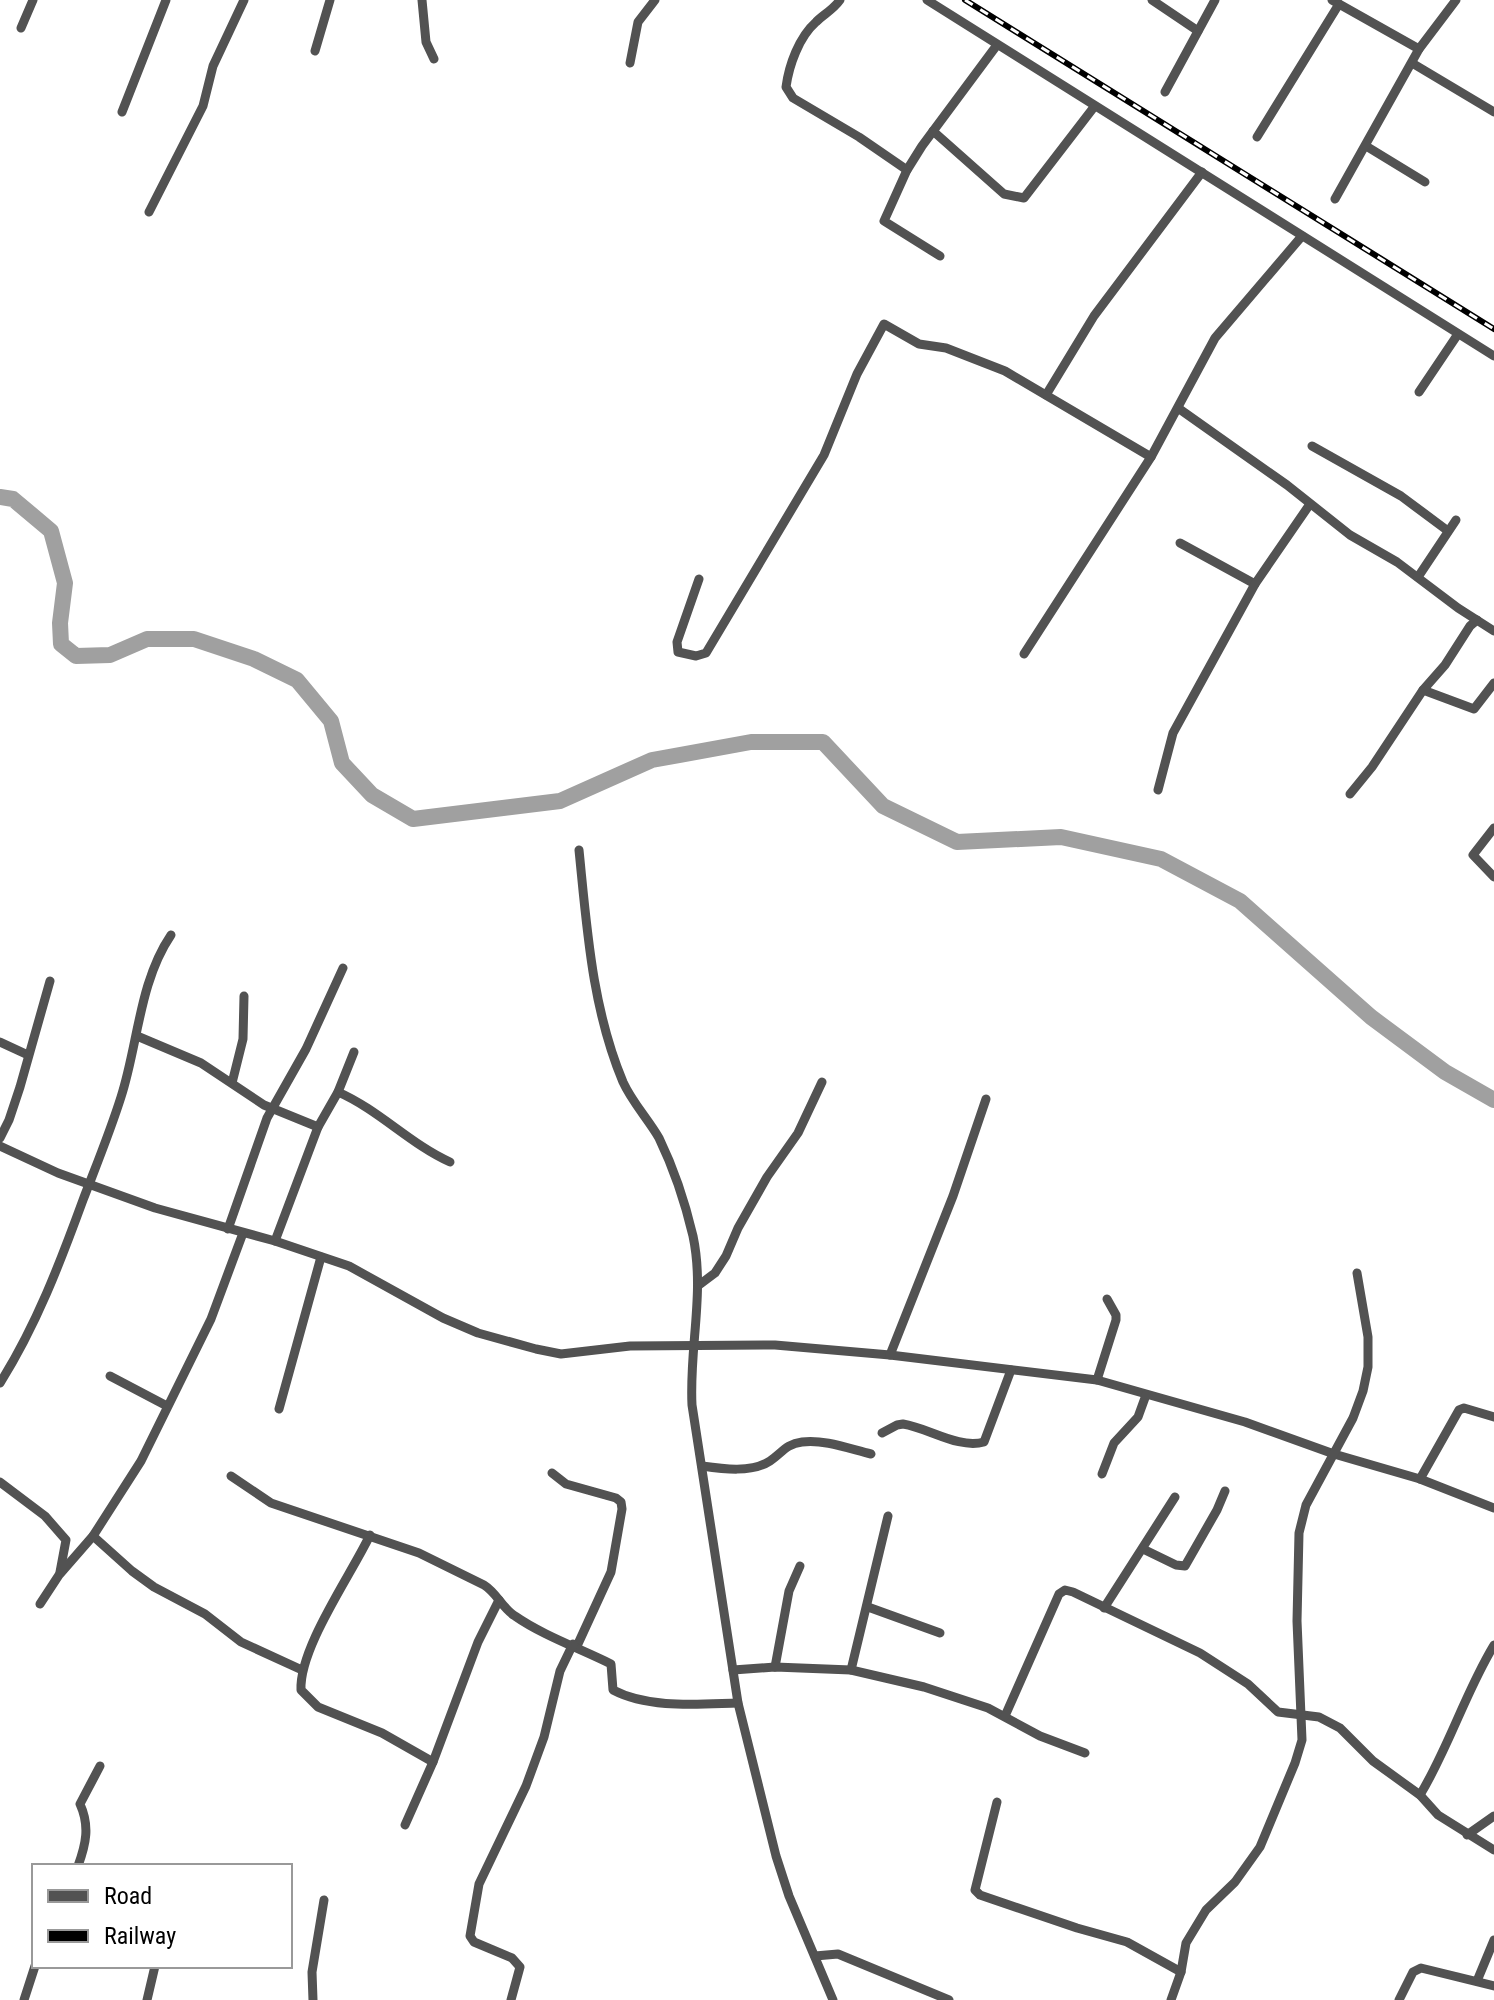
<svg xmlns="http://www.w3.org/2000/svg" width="1494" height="2000" viewBox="0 0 1494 2000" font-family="'Roboto Condensed',sans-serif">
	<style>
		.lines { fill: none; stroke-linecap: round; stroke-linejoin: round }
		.river { stroke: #a0a0a0; stroke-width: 16 }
		.street { stroke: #525252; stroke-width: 9 }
		.rail-casing { stroke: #000; stroke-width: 6 }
		.rail { stroke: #fff; stroke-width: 3; stroke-dasharray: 9; stroke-linecap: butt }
	</style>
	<rect width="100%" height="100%" fill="#fff"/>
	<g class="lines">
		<path class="river" d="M0 497 13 499 51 531 65 583 60 623 61 644 76 656 110 655 147 639H194L254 659 297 680 331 721 342 763 372 795 413 819 560 801 652 760 751 742H823L883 806 957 842 1061 837 1161 859 1240 901 1371 1017 1445 1072 1494 1100"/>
		<g class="street">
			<path d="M422 0 426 42 434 59"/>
			<path d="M840 0C833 10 824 14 816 22 799 37 789 65 786 87L793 98 859 137 907 170"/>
			<path d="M927 0 1494 356"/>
			<path d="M1152 0 1198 31"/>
			<path d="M1332 0 1419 49"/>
			<path d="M21 28 33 0"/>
			<path d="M315 51 330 0"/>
			<path d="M630 63 638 22 655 0"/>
			<path d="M1412 63 1494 112"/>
			<path d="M1165 92 1215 0"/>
			<path d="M122 112 166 0"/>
			<path d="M933 131 1004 194 1024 198 1094 107"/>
			<path d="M1257 137 1339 4"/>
			<path d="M1366 146 1425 182"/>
			<path d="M1335 199 1419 49 1456 0"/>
			<path d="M149 212 203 106 213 66 244 0"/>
			<path d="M940 256 884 221 907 170 922 146 997 45"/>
			<path d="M1419 392 1458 334"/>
			<path d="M1046 395 1094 316 1202 172"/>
			<path d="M1178 408 1287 485 1350 535 1397 562 1458 608 1494 631"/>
			<path d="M1312 446 1401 496 1448 531"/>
			<path d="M1180 543 1255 584"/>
			<path d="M1418 577 1456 520"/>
			<path d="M699 579 677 642 678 652 696 656 706 653 824 455 857 374 884 324 919 344 946 348 1005 371 1151 457"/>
			<path d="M1024 654 1151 457 1215 338 1302 236"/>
			<path d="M1423 690 1474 709 1494 683"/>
			<path d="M1158 790 1173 733 1255 584 1310 504"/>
			<path d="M1350 794 1372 767 1423 690 1445 665 1470 626 1477 620"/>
			<path d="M1494 828 1473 855 1494 877"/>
			<path d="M579 850C587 929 592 1008 623 1082 632 1102 648 1119 659 1138 674 1169 685 1202 693 1236 705 1293 689 1348 692 1405L738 1703 776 1856 789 1896 833 2000"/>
			<path d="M137 1036 201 1063 264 1105 318 1127"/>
			<path d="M0 1042 28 1055"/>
			<path d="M232 1083 243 1039 244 996"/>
			<path d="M338 1092C379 1110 410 1144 450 1162"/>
			<path d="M0 1138 9 1120 20 1087 50 981"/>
			<path d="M0 1146 58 1173 155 1208 275 1241 349 1266 443 1318 478 1333 536 1349 561 1354 630 1346 775 1345 890 1355 1097 1380 1245 1422 1334 1454 1420 1479 1494 1508"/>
			<path d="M228 1229 267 1118 306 1049 343 968"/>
			<path d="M275 1241 318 1127 338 1092 354 1052"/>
			<path d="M699 1285 715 1273 726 1256 738 1228 767 1177 798 1133 822 1082"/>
			<path d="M890 1355 953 1196 986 1099"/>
			<path d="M110 1376 167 1406"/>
			<path d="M1097 1380 1116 1320V1315L1107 1299"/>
			<path d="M0 1383C36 1326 60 1263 83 1200 96 1166 110 1132 121 1097 138 1045 139 982 171 935"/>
			<path d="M279 1409 321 1257"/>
			<path d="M882 1433 897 1425 903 1424C929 1428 958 1449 984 1442L1011 1370"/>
			<path d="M702 1466C723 1469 752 1473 770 1461 782 1453 786 1444 802 1442 824 1439 850 1449 871 1454"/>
			<path d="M552 1473 566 1484 616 1498 621 1502 622 1509 611 1572 577 1646"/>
			<path d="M1102 1474 1114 1443 1138 1417 1146 1395"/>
			<path d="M231 1476 271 1503 419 1553 484 1585C497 1593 502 1608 515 1616 542 1635 581 1649 611 1664L613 1690C649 1709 699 1704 738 1703"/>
			<path d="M1420 1479 1459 1410 1464 1408 1494 1417"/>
			<path d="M0 1482 45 1516 66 1540 60 1572"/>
			<path d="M370 1535C351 1575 299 1648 301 1690L318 1707 382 1733 433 1762"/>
			<path d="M93 1536 132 1571 154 1587 205 1614 241 1642 302 1670"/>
			<path d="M1143 1549 1176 1565 1185 1566 1217 1510 1225 1491"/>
			<path d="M40 1604 59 1575 93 1536 141 1461 211 1319 243 1233"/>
			<path d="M868 1607 940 1633"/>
			<path d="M1104 1608 1175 1497"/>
			<path d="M775 1667 789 1591 800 1566"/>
			<path d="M733 1670 775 1667 851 1670 924 1687 988 1708 1040 1736 1085 1753"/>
			<path d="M851 1670 888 1516"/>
			<path d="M1005 1716 1059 1594 1065 1590 1073 1592 1200 1653 1248 1684 1278 1712 1319 1717 1340 1728 1373 1761 1420 1795 1438 1815 1494 1850"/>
			<path d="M1420 1795C1449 1747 1465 1693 1494 1645"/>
			<path d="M997 1802 975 1890 980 1895 1077 1928 1127 1942 1181 1972"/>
			<path d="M405 1825 433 1762 478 1642 499 1600"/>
			<path d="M1467 1835 1494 1816"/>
			<path d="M78 1866C86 1844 90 1826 80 1804L100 1766"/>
			<path d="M815 1956 838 1954 949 2000"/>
			<path d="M1477 1981 1494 1940"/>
			<path d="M24 2000 35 1966"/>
			<path d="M147 2000 155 1966"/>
			<path d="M313 2000 312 1972 324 1900"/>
			<path d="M511 2000 520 1967 512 1958 474 1942 470 1936 479 1884 526 1786 544 1737 560 1671 573 1644"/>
			<path d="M1171 2000 1181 1972 1186 1943 1206 1910 1235 1882 1260 1847 1295 1763 1302 1740 1297 1621 1299 1533 1306 1505 1353 1418 1363 1391 1368 1367V1337L1357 1273"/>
			<path d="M1399 2000 1413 1972 1421 1968 1494 1986"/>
		</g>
		<g class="rail-casing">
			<path id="rail" d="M965 0 1494 329"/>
		</g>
		<use href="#rail" class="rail"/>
	</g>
	<rect x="32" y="1864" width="260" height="104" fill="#ffffff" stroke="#999999" stroke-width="2"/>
	<rect x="48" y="1890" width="40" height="12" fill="#525252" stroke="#999999" stroke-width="2"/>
	<text x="104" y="1904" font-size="24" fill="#000000">Road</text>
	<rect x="48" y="1930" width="40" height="12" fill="#000000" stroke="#999999" stroke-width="2"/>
	<text x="104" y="1944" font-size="24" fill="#000000">Railway</text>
</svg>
